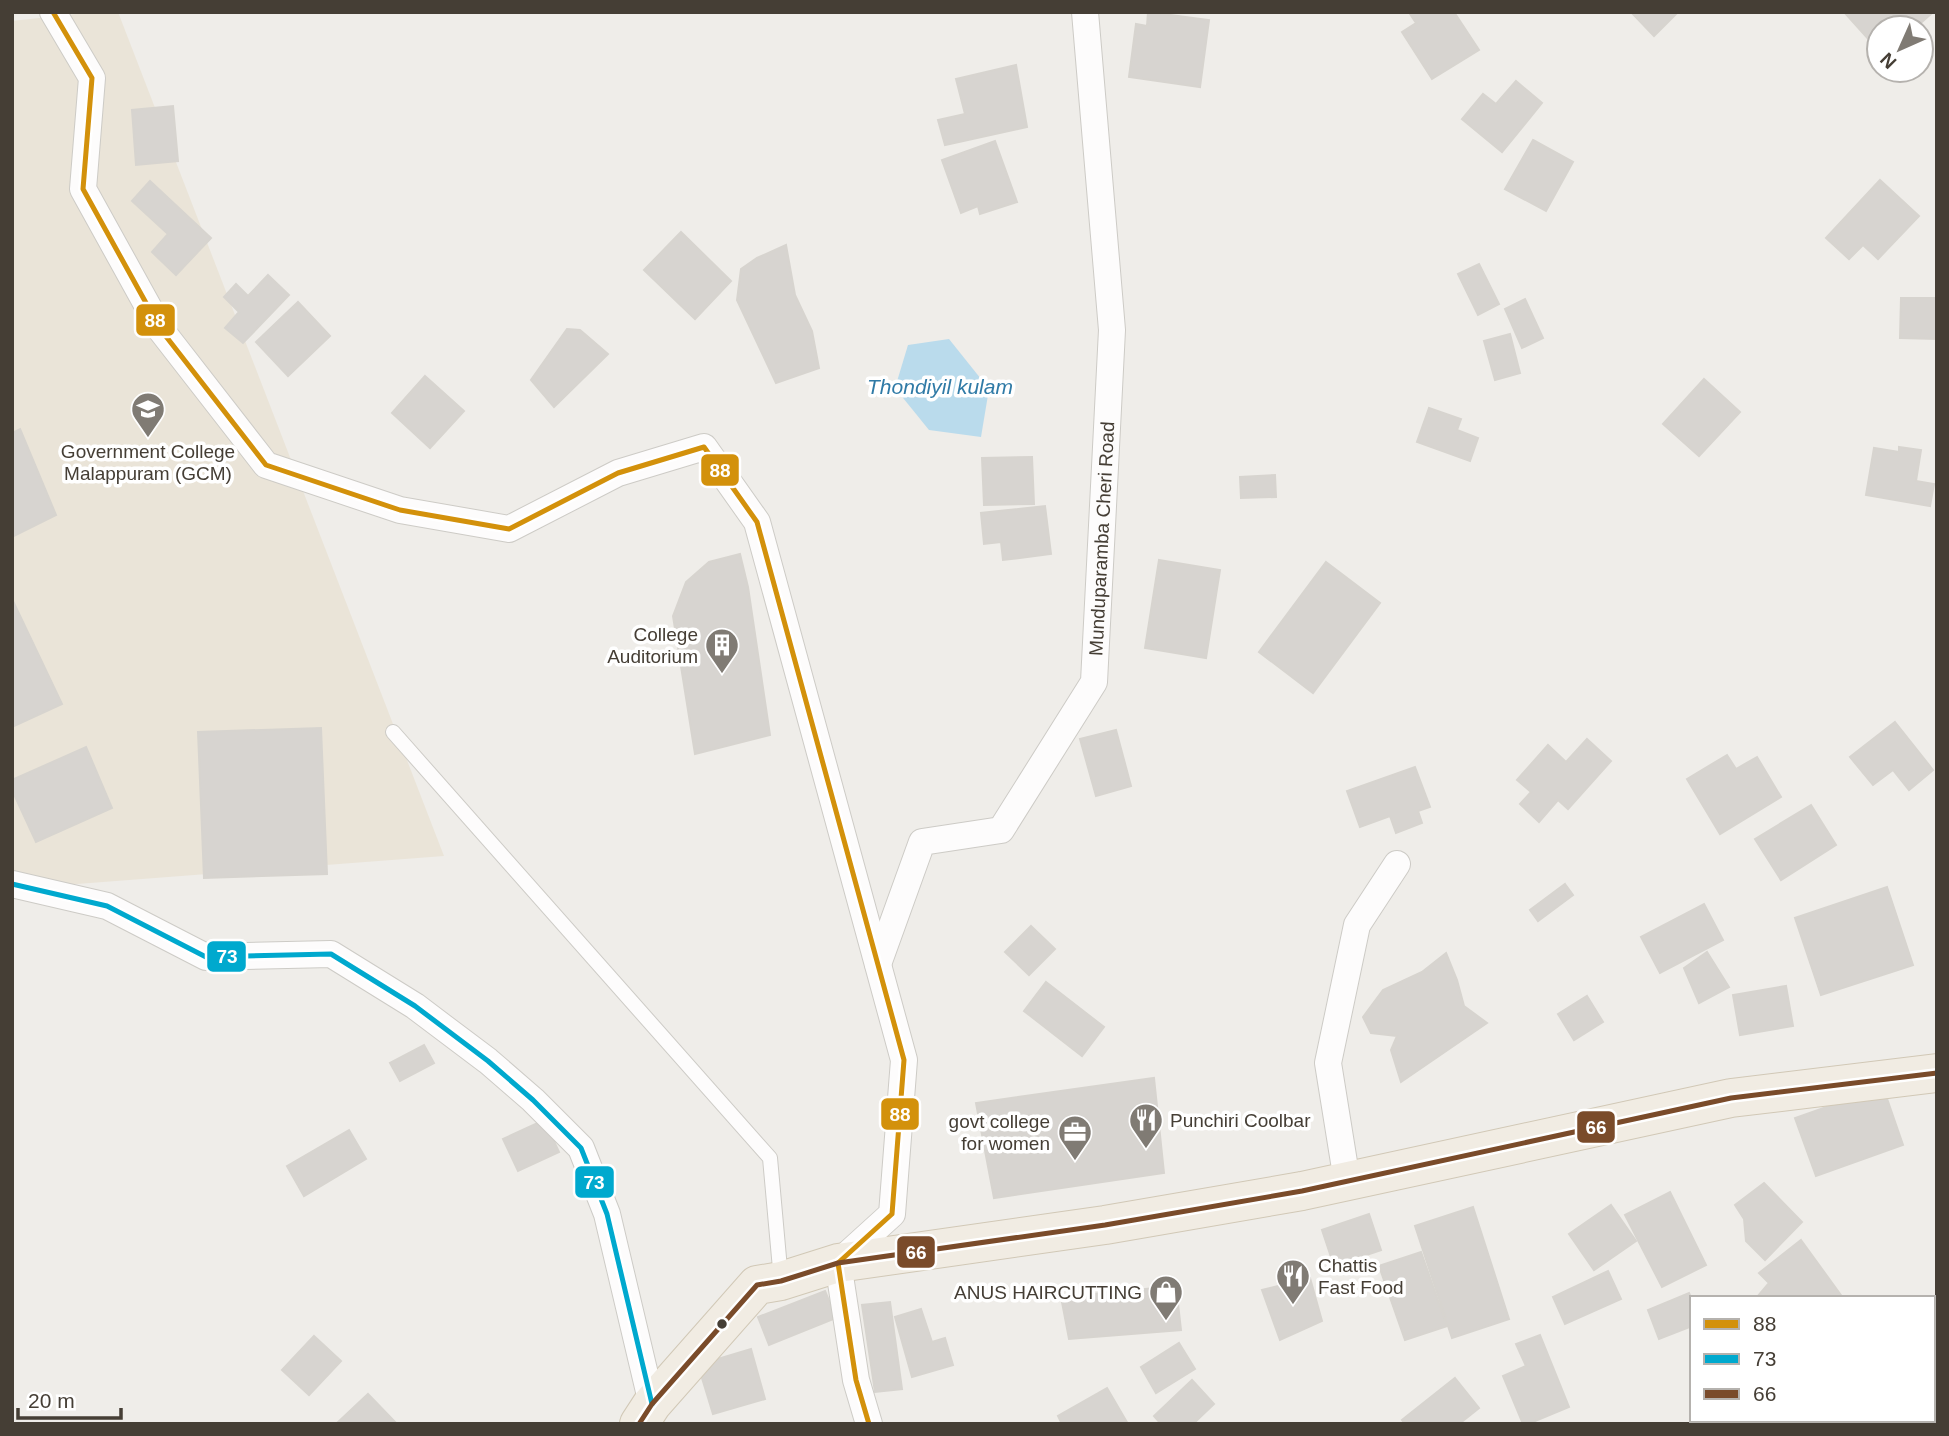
<svg xmlns="http://www.w3.org/2000/svg" width="1949" height="1436" viewBox="0 0 1949 1436" font-family="Arial,sans-serif">
	<style>
		.education { fill: #eae4d8 }
		.water { fill: #badbec }
		.building { fill: #d7d4d0; stroke: #d7d4cf; stroke-width: 2 }
		.lines { fill: none; stroke-linecap: round; stroke-linejoin: round }
		.service-casing { stroke: #cdcbc6; stroke-width: 16 }
		.minor-casing { stroke: #cdcbc6; stroke-width: 28 }
		.primary-casing { stroke: #d1c8b6; stroke-width: 40 }
		.service { stroke: #fdfcfc; stroke-width: 14 }
		.minor { stroke: #fdfcfc; stroke-width: 26 }
		.primary { stroke: #f1ece3; stroke-width: 38 }
		.bus-1-casing { stroke: #fff; stroke-width: 10 }
		.bus-2-casing { stroke: #fff; stroke-width: 10 }
		.bus-3-casing { stroke: #fff; stroke-width: 10 }
		.bus-1 { stroke: #d3910b; stroke-width: 5 }
		.bus-2 { stroke: #00a9ce; stroke-width: 5 }
		.bus-3 { stroke: #7a4b2a; stroke-width: 5 }
		.bus-dot { fill: #453e35; stroke: #fff; stroke-width: 2.5 }
		.labels { text-anchor: middle; dominant-baseline: central; stroke-width: 7; stroke-linejoin: round; paint-order: stroke }
		.poi-label { font-size: 19px; fill: #453e35; stroke: #fff; text-anchor: end }
		.street-label { font-size: 19px; fill: #453e35; stroke: #fff }
		.water-label { font-size: 21px; font-style: italic; fill: #2f7aa6; stroke: #fff }
		.line-badge { stroke: #fff; stroke-width: 2.5 }
		.badge-label { font-size: 19px; text-anchor: middle; font-weight: bold; fill: #fff }
	</style>
	<rect width="100%" height="100%" fill="#efede9"/>
	<path class="education" d="M94 12H118L444 856 12 889V21Z"/>
	<path class="water" d="M949 339 989 389 981 437 929 430 895 388 908 345Z"/>
	<g class="building">
		<path d="M1148 12 1209 20 1200 87 1129 77 1136 24 1147 26Z"/>
		<path d="M1412 12H1454L1479 50 1432 79 1402 32 1416 23 1410 14Z"/>
		<path d="M1631 12H1678L1654 36Z"/>
		<path d="M1844 12H1932V13L1915 28H1879V51Z"/>
		<path d="M1016 65 1027 127 945 145 938 120 965 114 956 79Z"/>
		<path d="M1516 81 1542 103 1502 152 1462 119 1483 94 1496 104Z"/>
		<path d="M173 106 178 161 136 165 132 110Z"/>
		<path d="M1533 140 1573 162 1546 211 1505 189Z"/>
		<path d="M995 141 1017 202 980 214 978 206 961 213 942 160Z"/>
		<path d="M1880 180 1919 216 1878 259 1863 245 1849 259 1826 238Z"/>
		<path d="M150 181 211 238 176 275 152 252 168 234 132 201Z"/>
		<path d="M681 232 731 281 695 319 644 270Z"/>
		<path d="M786 245 795 295 812 331 819 368 776 383 737 300 741 269 757 258Z"/>
		<path d="M1479 264 1499 304 1478 315 1458 274Z"/>
		<path d="M268 275 289 295 243 343 225 328 239 312 224 297 236 284 248 296Z"/>
		<path d="M1901 298H1937V339L1900 338Z"/>
		<path d="M1525 299 1543 338 1522 348 1505 309Z"/>
		<path d="M298 302 330 336 288 376 256 342Z"/>
		<path d="M567 329 580 330 608 354 554 407 531 380Z"/>
		<path d="M1510 334 1520 373 1495 380 1484 341Z"/>
		<path d="M425 376 464 411 430 448 392 413Z"/>
		<path d="M1704 379 1740 412 1699 456 1663 424Z"/>
		<path d="M1429 408 1461 419 1457 430 1478 438 1470 461 1417 442Z"/>
		<path d="M20 429 56 515 12 537V433Z"/>
		<path d="M1899 447 1921 450 1916 481 1934 484 1930 506 1866 495 1874 448 1899 452Z"/>
		<path d="M1032 457 1034 504 984 505 982 458Z"/>
		<path d="M1275 475 1276 497 1241 498 1240 477Z"/>
		<path d="M1045 506 1051 554 1003 560 1001 542 984 544 981 513Z"/>
		<path d="M740 554 748 587 770 735 695 754 673 616 686 582 709 562Z"/>
		<path d="M1159 560 1220 570 1206 658 1145 648Z"/>
		<path d="M1326 562 1380 603 1313 693 1259 652Z"/>
		<path d="M12 599 62 704 12 727Z"/>
		<path d="M1895 722 1933 770 1909 790 1893 770 1873 785 1850 757Z"/>
		<path d="M321 728 327 874 204 878 198 732Z"/>
		<path d="M1116 730 1131 786 1096 796 1080 739Z"/>
		<path d="M1587 739 1611 761 1568 809 1558 800 1539 822 1520 804 1531 792 1517 780 1548 745 1566 762Z"/>
		<path d="M86 747 112 808 36 842 12 790V780Z"/>
		<path d="M1727 755 1736 769 1757 757 1781 797 1720 834 1687 779Z"/>
		<path d="M1415 767 1430 807 1418 811 1422 823 1396 833 1390 816 1360 827 1347 791Z"/>
		<path d="M1811 805 1836 845 1781 880 1755 839Z"/>
		<path d="M1565 884 1573 895 1538 921 1530 910Z"/>
		<path d="M1887 887 1913 965 1821 995 1795 918Z"/>
		<path d="M1704 904 1723 940 1660 973 1641 937Z"/>
		<path d="M1031 926 1055 949 1029 975 1005 952Z"/>
		<path d="M1707 952 1729 987 1699 1003 1684 968Z"/>
		<path d="M1446 953 1457 980 1464 1006 1487 1023 1401 1082 1391 1050 1397 1036 1371 1033 1363 1017 1383 990 1422 972Z"/>
		<path d="M1046 982 1104 1027 1082 1056 1024 1011Z"/>
		<path d="M1786 986 1793 1026 1740 1035 1733 995Z"/>
		<path d="M1587 996 1603 1022 1574 1040 1558 1014Z"/>
		<path d="M424 1045 434 1063 400 1081 390 1063Z"/>
		<path d="M1154 1078 1164 1173 994 1198 976 1103Z"/>
		<path d="M1883 1087 1903 1145 1816 1176 1795 1118Z"/>
		<path d="M544 1120 559 1152 518 1171 503 1139Z"/>
		<path d="M349 1130 366 1159 304 1196 287 1166Z"/>
		<path d="M1764 1183 1802 1222 1765 1260 1746 1241 1744 1219 1735 1205Z"/>
		<path d="M1670 1192 1706 1265 1662 1287 1625 1215Z"/>
		<path d="M1611 1205 1636 1241 1594 1270 1569 1234Z"/>
		<path d="M1473 1207 1509 1319 1452 1338 1415 1226Z"/>
		<path d="M1369 1214 1381 1250 1334 1266 1322 1230Z"/>
		<path d="M1801 1240 1843 1298H1759L1758 1296 1769 1283 1759 1273Z"/>
		<path d="M1421 1252 1447 1326 1405 1340 1379 1266Z"/>
		<path d="M1608 1271 1621 1299 1565 1324 1553 1297Z"/>
		<path d="M1310 1278 1322 1321 1280 1340 1262 1290Z"/>
		<path d="M1176 1286 1181 1330 1069 1339 1061 1297Z"/>
		<path d="M825 1291 836 1318 769 1345 758 1317Z"/>
		<path d="M1689 1293 1692 1300V1326L1659 1339 1648 1310Z"/>
		<path d="M890 1302 902 1389 875 1392 862 1305Z"/>
		<path d="M921 1309 932 1342 945 1338 953 1365 912 1377 895 1317Z"/>
		<path d="M1540 1335 1569 1407 1528 1424H1523L1503 1376 1526 1366 1516 1344Z"/>
		<path d="M314 1336 341 1361 309 1395 282 1370Z"/>
		<path d="M1179 1343 1195 1369 1156 1393 1141 1367Z"/>
		<path d="M751 1349 765 1399 713 1414 698 1365Z"/>
		<path d="M1455 1378 1479 1408 1459 1424H1405L1402 1420Z"/>
		<path d="M1192 1380 1214 1404 1193 1424H1161L1154 1416Z"/>
		<path d="M1107 1388 1128 1424H1062L1058 1416Z"/>
		<path d="M368 1394 397 1424H336Z"/>
		<path d="M1734 1420H1832L1835 1424H1733L1732 1422Z"/>
	</g>
	<g class="lines">
		<g class="service-casing">
			<path id="service" d="M393 732 770 1158 781 1280"/>
		</g>
		<g class="minor-casing">
			<g id="minor">
				<path d="M53 12 92 78 83 189 161 330 266 465 400 510 509 529 618 473 704 447 757 522 904 1060 892 1214 838 1263 856 1380 869 1424"/>
				<path d="M12 884 107 906 206 957 331 954 415 1006 488 1061 533 1100 581 1148 607 1214 652 1404"/>
				<path id="s1" d="M878 964 922 842 1001 830 1094 682 1112 330 1085 12"/>
				<path d="M1347 1181 1328 1063 1357 925 1397 864"/>
			</g>
		</g>
		<g class="primary-casing">
			<path id="primary" d="M639 1424 652 1404 757 1285 781 1281 838 1263 1105 1225 1302 1191 1731 1098 1937 1073"/>
		</g>
		<use href="#service" class="service"/>
		<use href="#minor" class="minor"/>
		<use href="#primary" class="primary"/>
		<g class="bus-1-casing">
			<path id="bus-1" d="M53 12 92 78 83 189 161 330 266 465 400 510 509 529 618 473 704 447 757 522 904 1060 892 1214 838 1263 856 1380 869 1424"/>
		</g>
		<g class="bus-2-casing">
			<path id="bus-2" d="M12 884 107 906 206 957 331 954 415 1006 488 1061 533 1100 581 1148 607 1214 652 1404"/>
		</g>
		<g class="bus-3-casing">
			<path id="bus-3" d="M639 1424 652 1404 757 1285 781 1281 838 1263 1105 1225 1302 1191 1731 1098 1937 1073"/>
		</g>
		<use href="#bus-1" class="bus-1"/>
		<use href="#bus-2" class="bus-2"/>
		<use href="#bus-3" class="bus-3"/>
	</g>
	<defs>
		<g id="university-pin" transform="scale(1.75)"><path d="M0 17L-7.5 6A9.5 9.5 0 1 1 7.5 6Z" fill="#807b74" stroke="#fff"/><path d="M0-5L7-2L0 1L-7-2ZM-4 1L0 2.5L4 1V4Q0 6-4 4Z" fill="#fff"/></g>
		<g id="building-pin" transform="scale(1.75)"><path d="M0 17L-7.5 6A9.5 9.5 0 1 1 7.5 6Z" fill="#807b74" stroke="#fff"/><path d="M-4-6H4V6H1V3H-1V6H-4ZM-2.5-4.3h1.7v1.8h-1.7ZM.8-4.3h1.7v1.8H.8ZM-2.5-1h1.7V.8h-1.7ZM.8-1h1.7V.8H.8Z" fill="#fff"/></g>
		<g id="restaurant-pin" transform="scale(1.75)"><path d="M0 17L-7.5 6A9.5 9.5 0 1 1 7.5 6Z" fill="#807b74" stroke="#fff"/><path d="M-5-6h1v4h1v-4h1v4h1v-4h1v5L-1.5 .5V6h-2V.5L-5-1ZM5-6V6H3V1.5H1.5Q1.5-4 5-6Z" fill="#fff"/></g>
		<g id="office-pin" transform="scale(1.75)"><path d="M0 17L-7.5 6A9.5 9.5 0 1 1 7.5 6Z" fill="#807b74" stroke="#fff"/><path d="M-6-3h4V-5.5h4V-3h4V5H-6ZM-1-4.5V-3h2v-1.5ZM-6 0V1H6V0Z" fill="#fff"/></g>
		<g id="shop-pin" transform="scale(1.75)"><path d="M0 17L-7.5 6A9.5 9.5 0 1 1 7.5 6Z" fill="#807b74" stroke="#fff"/><path d="M-5-2.5h2.3a2.7 3.5 0 0 1 5.4 0H5L5.5 6h-11ZM-1.5-2.5h3a1.5 2.3 0 0 0-3 0Z" fill="#fff"/></g>
	</defs>
	<g fill-rule="evenodd">
		<use href="#university-pin" x="148" y="409"/>
		<use href="#building-pin" x="722" y="645"/>
		<use href="#restaurant-pin" x="1146" y="1120"/>
		<use href="#office-pin" x="1075" y="1132"/>
		<use href="#restaurant-pin" x="1293" y="1276"/>
		<use href="#shop-pin" x="1166" y="1292"/>
	</g>
	<circle class="bus-dot" cx="722" cy="1324" r="6"/>
	<g class="labels">
		<g class="poi-label">
			<text x="148" y="451" text-anchor="middle">Government College<tspan x="148" dy="22">Malappuram (GCM)</tspan></text>
			<text x="698" y="634">College<tspan x="698" dy="22">Auditorium</tspan></text>
			<text x="1170" y="1120" text-anchor="start">Punchiri Coolbar</text>
			<text x="1050" y="1121">govt college<tspan x="1050" dy="22">for women</tspan></text>
			<text x="1318" y="1265" text-anchor="start">Chattis<tspan x="1318" dy="22">Fast Food</tspan></text>
			<text x="1142" y="1292">ANUS HAIRCUTTING</text>
		</g>
		<g class="street-label">
			<text stroke="none"><textPath href="#s1" startOffset="528">Munduparamba Cheri Road</textPath></text>
		</g>
		<g class="water-label">
			<text x="940" y="386">Thondiyil kulam</text>
		</g>
	</g>
	<g class="line-badge">
		<rect x="135" y="303" width="41" height="34" rx="7" fill="#d3910b"/>
		<rect x="700" y="453" width="40" height="34" rx="7" fill="#d3910b"/>
		<rect x="206" y="940" width="41" height="33" rx="7" fill="#00a9ce"/>
		<rect x="880" y="1097" width="40" height="34" rx="7" fill="#d3910b"/>
		<rect x="1576" y="1110" width="40" height="34" rx="7" fill="#7a4b2a"/>
		<rect x="574" y="1165" width="41" height="34" rx="7" fill="#00a9ce"/>
		<rect x="896" y="1235" width="40" height="34" rx="7" fill="#7a4b2a"/>
	</g>
	<g class="badge-label">
		<text x="155" y="327">88</text>
		<text x="720" y="477">88</text>
		<text x="227" y="963">73</text>
		<text x="900" y="1121">88</text>
		<text x="1596" y="1134">66</text>
		<text x="594" y="1189">73</text>
		<text x="916" y="1259">66</text>
	</g>
	<rect width="1949" height="1436" fill="none" stroke="#453e35" stroke-width="28"/>
	<rect x="1690" y="1296" width="245" height="126" fill="#ffffff" stroke="#b5b2ae" stroke-width="2"/>
	<rect x="1704" y="1319" width="35" height="10" fill="#d3910b" stroke="#b5b2ae" stroke-width="2"/>
	<text x="1753" y="1331" font-size="21" fill="#453e35">88</text>
	<rect x="1704" y="1354" width="35" height="10" fill="#00a9ce" stroke="#b5b2ae" stroke-width="2"/>
	<text x="1753" y="1366" font-size="21" fill="#453e35">73</text>
	<rect x="1704" y="1389" width="35" height="10" fill="#7a4b2a" stroke="#b5b2ae" stroke-width="2"/>
	<text x="1753" y="1401" font-size="21" fill="#453e35">66</text>
	<g transform="translate(1900 49) rotate(225)"><circle r="33" fill="#ffffff" stroke="#b5b2ae" stroke-width="2"/>
	<path d="M0-5L12 26L0 18L-12 26Z" fill="#807b74"/>
	<text y="-10" font-size="19" font-weight="bold" text-anchor="middle" fill="#453e35">N</text>
	</g>
	<path d="M18 1408v10h103v-10" fill="none" stroke="#453e35" stroke-width="3.5"/>
	<text x="28" y="1408" font-size="21" fill="#453e35" stroke="#ffffff" stroke-width="5" paint-order="stroke">20 m</text>
</svg>
